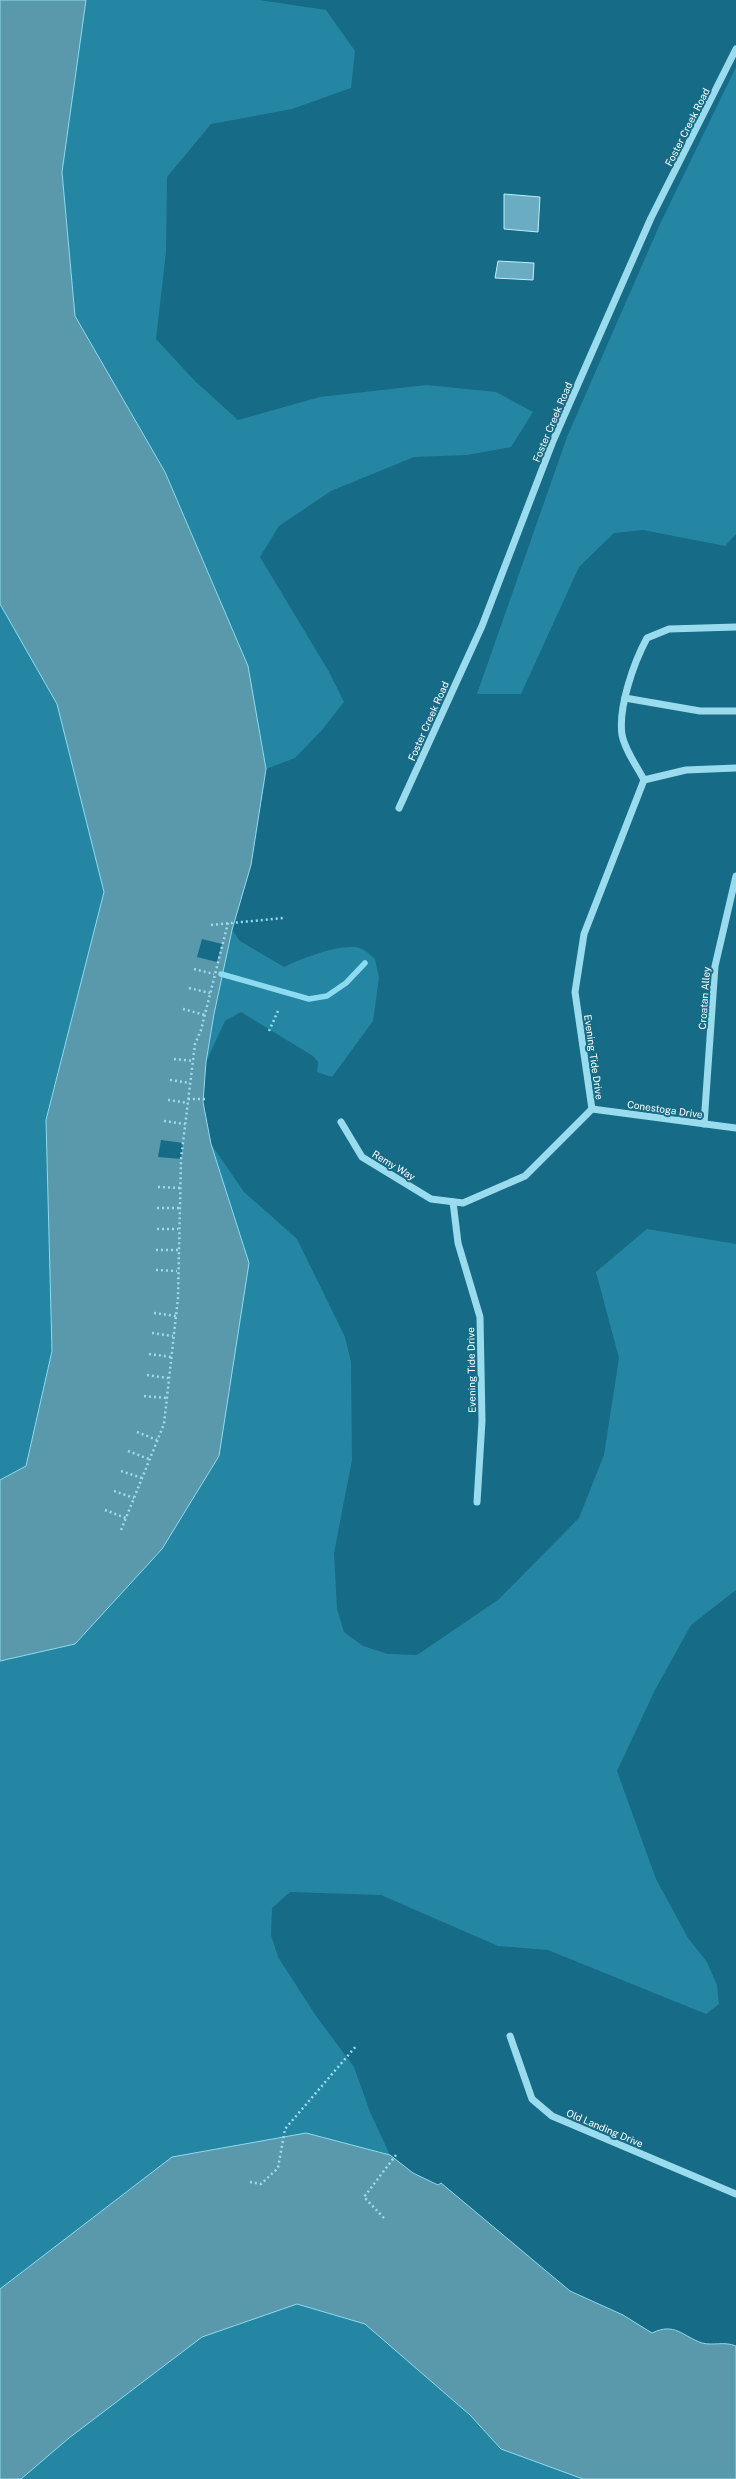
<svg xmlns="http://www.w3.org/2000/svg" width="736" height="2479" viewBox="0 0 736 2479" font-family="'Public Sans',sans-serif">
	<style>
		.green { fill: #2586a4 }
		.water { fill: #5a99ac; stroke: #8ddbf1 }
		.pier { fill: #166b86 }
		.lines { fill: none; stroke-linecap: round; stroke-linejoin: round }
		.stream { stroke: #8ddbf1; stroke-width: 5.5 }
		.building { fill: #6aadc2; stroke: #c1edfa }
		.path { stroke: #9bdbee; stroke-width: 2.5; stroke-dasharray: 2 3; stroke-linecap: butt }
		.minor { stroke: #9bdbee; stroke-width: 7 }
		.labels { text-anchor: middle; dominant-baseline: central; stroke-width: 4; stroke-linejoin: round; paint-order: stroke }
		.street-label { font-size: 10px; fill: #fff; stroke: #166b86 }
	</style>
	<rect width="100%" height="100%" fill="#166b86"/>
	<g class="green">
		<path d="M86 0H259L326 10 355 51 351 88 292 109 211 124 167 177 166 252 156 339 195 381 238 420 320 397 427 385 496 392 533 412 511 447 467 455 414 457 331 491 279 526 260 557 328 670 344 702 322 730 295 758 266 769 248 666 165 472 75 316 62 172Z"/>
		<path d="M736 67V534L725 546 643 530 614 533 579 567 521 694H477L567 437 660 224Z"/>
		<path d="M0 604 57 703 104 892 46 1120 52 1351 26 1466 0 1480Z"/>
		<path d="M232 930 240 941 284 967C300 959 346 941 362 949 367 951 371 956 375 959L379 978 373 1021 332 1077 317 1072 318 1062 313 1056 241 1012 225 1021 206 1062 221 974Z"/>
		<path d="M211 1144 244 1192 297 1239 345 1337 351 1362 352 1460 334 1553 337 1609 344 1632 363 1646 388 1654 417 1655 498 1600 579 1518 604 1455 619 1358 596 1272 647 1229 736 1244V1590L691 1625 655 1690 617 1771 656 1879 688 1938 707 1962 717 1985 719 2004 706 2014 548 1950 498 1946 381 1895 290 1892 272 1908 271 1935 278 1957 316 2016 354 2067 370 2112 390 2155 377 2151 172 2157 0 2289V1661L75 1644 162 1549 249 1263Z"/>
		<path d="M297 2304 365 2324 470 2415 501 2449 583 2479H21L69 2438 202 2337Z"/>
	</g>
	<g class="water">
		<path d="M0 0H86L62 172 75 316 165 472 248 666 266 769 251 865 232 930 214 1014 206 1062 203 1102 211 1144 249 1263 219 1456 162 1549 75 1644 0 1661V1480L26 1466 52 1351 46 1120 104 892 57 704 0 604Z"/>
		<path d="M306 2133 390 2155 413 2173 438 2185 441 2183 570 2291 623 2315 652 2333C675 2322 682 2336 702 2343 713 2346 724 2341 736 2346V2479H583L501 2449 470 2415 365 2324 297 2304 202 2337 69 2438 21 2479H0V2289L172 2157Z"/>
	</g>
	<g class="pier">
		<path d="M202 939 222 944 217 962 197 957Z"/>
		<path d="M161 1140 183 1143 181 1159 158 1157Z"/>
	</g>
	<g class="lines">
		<path class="stream" d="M221 974 309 999 327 996 346 983 365 963"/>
	</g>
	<g class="building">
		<path d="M504 194 540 197 538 232 504 229Z"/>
		<path d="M498 261 534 263 533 280 495 278Z"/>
	</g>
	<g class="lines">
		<g class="path">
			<path d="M211 925 283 918"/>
			<path d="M194 969 214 974"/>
			<path d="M189 988 210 993"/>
			<path d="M183 1009 205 1015"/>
			<path d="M269 1031 278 1011"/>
			<path d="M174 1059 193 1061"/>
			<path d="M170 1080 190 1083"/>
			<path d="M188 1099H205"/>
			<path d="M168 1100 188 1103"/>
			<path d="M164 1121 185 1124"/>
			<path d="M158 1187 180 1188"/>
			<path d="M157 1208H179"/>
			<path d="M157 1229H178"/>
			<path d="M156 1250H178"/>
			<path d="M156 1270 177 1271"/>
			<path d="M154 1313 176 1316"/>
			<path d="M152 1333 173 1336"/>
			<path d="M149 1354 171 1357"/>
			<path d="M147 1375 168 1378"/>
			<path d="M144 1396 166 1398"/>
			<path d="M137 1432 157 1440"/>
			<path d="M128 1451 149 1459"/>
			<path d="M121 1471 142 1478"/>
			<path d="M114 1491 134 1498"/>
			<path d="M105 1510 126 1518"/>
			<path d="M121 1530 164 1424 178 1298 181 1159 195 1044 201 1030 228 923"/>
			<path d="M250 2182 261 2184 278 2168 285 2129 357 2045"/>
			<path d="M384 2218 364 2197 396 2155"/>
		</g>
		<g class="minor">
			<path d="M625 698 700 711H736"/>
			<path d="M644 780C637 766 625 751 622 735 618 707 634 662 647 638L669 629 736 627"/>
			<path d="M399 808 482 626 553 441 651 218 736 49"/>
			<path d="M592 1109 575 992 584 934 644 780 686 770 736 768"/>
			<path d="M592 1109 736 1128"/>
			<path d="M341 1122 362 1157 431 1199 463 1203 525 1176 592 1109"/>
			<path d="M704 1124 715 966 736 876"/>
			<path d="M453 1202 458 1243 480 1317 482 1421 477 1502"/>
			<path d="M510 2036 532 2099 552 2116 736 2194"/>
		</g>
	</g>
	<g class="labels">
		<g class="street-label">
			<text transform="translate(687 127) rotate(-63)">Foster Creek Road</text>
			<text transform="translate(552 422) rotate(-67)">Foster Creek Road</text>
			<text transform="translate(428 721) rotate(-66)">Foster Creek Road</text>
			<text transform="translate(704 998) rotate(-86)">Croatan Alley</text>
			<text transform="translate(594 1057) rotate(82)">Evening Tide Drive</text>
			<text transform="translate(665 1109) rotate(8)">Conestoga Drive</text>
			<text transform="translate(394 1165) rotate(31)">Remy Way</text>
			<text transform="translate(471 1370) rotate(-91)">Evening Tide Drive</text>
			<text transform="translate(605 2128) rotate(23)">Old Landing Drive</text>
		</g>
	</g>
</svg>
